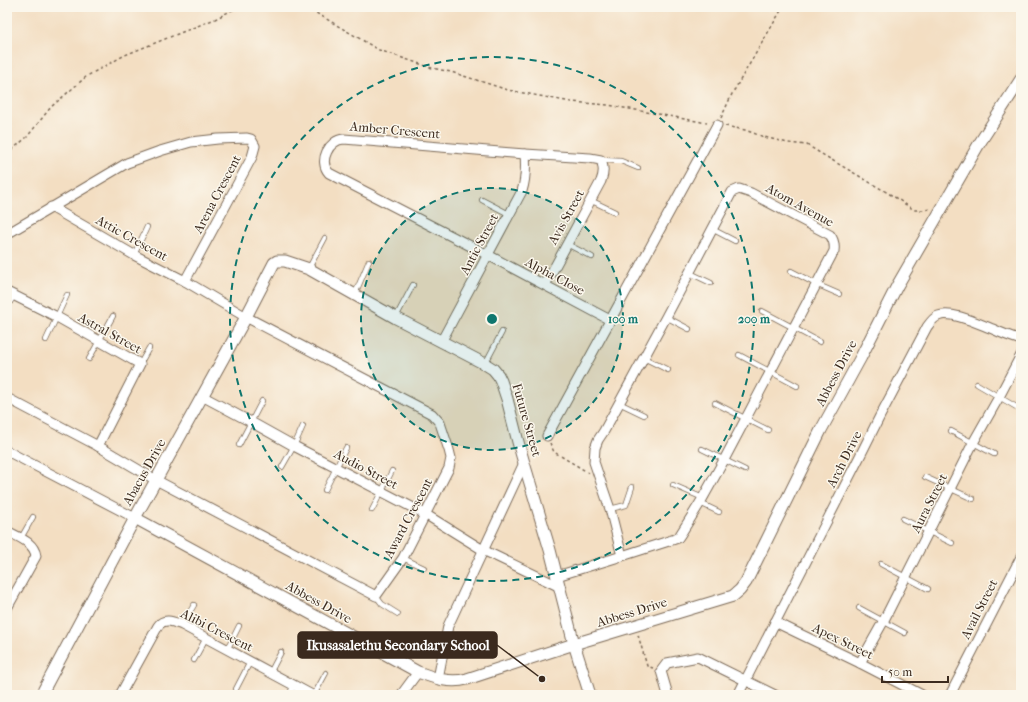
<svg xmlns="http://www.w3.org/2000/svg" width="1028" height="702" viewBox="0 0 1028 702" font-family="'IM FELL French Canon',serif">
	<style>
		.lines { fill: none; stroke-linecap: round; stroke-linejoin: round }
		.service-casing { stroke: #7b6957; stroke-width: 6 }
		.minor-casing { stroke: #7b6957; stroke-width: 11 }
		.tertiary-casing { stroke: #7b6957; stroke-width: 13 }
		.path { stroke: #7b6957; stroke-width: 1.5; stroke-dasharray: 3 3; stroke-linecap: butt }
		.service { stroke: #fff; stroke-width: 4.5 }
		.minor { stroke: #fff; stroke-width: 9 }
		.tertiary { stroke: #fff; stroke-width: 11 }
		.ring { fill: none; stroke: #0f766e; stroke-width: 2; stroke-dasharray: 7 5 }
		.labels { text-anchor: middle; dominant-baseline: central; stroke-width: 3; stroke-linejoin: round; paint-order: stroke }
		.street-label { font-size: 13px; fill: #3b2a1e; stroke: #fbf7ec }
		.centre { fill: #0f766e; stroke: #fbf7ec; stroke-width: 2 }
		.ring-label { font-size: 12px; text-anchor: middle; font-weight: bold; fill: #0f766e; stroke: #fbf7ec; stroke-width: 3; stroke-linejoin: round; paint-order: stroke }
		.leader { fill: none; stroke: #3b2a1e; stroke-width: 1.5 }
		.callout-dot { fill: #3b2a1e; stroke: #fbf7ec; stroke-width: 1.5 }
		.callout { fill: #3b2a1e; stroke: #3b2a1e; stroke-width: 1.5 }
		.callout-label { font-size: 14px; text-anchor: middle; font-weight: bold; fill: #fff }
	</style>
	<rect width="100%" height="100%" fill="#fbf7ec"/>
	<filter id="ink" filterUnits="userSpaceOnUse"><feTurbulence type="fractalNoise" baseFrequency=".025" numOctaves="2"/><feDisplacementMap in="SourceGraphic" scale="8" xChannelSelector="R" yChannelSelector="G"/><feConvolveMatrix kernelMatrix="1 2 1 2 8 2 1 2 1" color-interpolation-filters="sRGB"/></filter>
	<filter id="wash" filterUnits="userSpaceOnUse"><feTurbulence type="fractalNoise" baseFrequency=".012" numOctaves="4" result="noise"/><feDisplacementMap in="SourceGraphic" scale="16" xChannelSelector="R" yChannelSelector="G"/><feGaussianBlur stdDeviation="0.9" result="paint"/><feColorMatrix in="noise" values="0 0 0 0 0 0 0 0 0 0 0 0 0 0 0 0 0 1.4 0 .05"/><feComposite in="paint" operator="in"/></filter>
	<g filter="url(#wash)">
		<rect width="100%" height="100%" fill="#f3dec2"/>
	</g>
	<g filter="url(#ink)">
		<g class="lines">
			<g class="service-casing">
				<g id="service">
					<path d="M601 160 621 161 638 168"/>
					<path d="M482 200 509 214"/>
					<path d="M590 200 615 212"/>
					<path d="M712 229 735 241"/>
					<path d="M567 244 592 257"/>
					<path d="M134 255 147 227"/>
					<path d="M309 268 325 238"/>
					<path d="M791 271 816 284 839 294"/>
					<path d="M690 273 711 283"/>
					<path d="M355 294 369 261"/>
					<path d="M7 307 14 296"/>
					<path d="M762 311 820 342"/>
					<path d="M396 317 413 285"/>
					<path d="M666 317 689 329"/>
					<path d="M46 340 67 295"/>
					<path d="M739 355 797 386"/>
					<path d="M644 358 668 370"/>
					<path d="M89 359 113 316"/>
					<path d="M140 364 149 348"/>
					<path d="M485 364 502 332"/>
					<path d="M977 384 1018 408"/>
					<path d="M619 403 644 415"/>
					<path d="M715 403 768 430"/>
					<path d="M951 431 994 454"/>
					<path d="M239 445 262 401"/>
					<path d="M702 449 745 470"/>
					<path d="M282 467 294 446 303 426"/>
					<path d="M925 477 973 499"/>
					<path d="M673 485 703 498"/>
					<path d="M325 490 346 448"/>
					<path d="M700 503 719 512"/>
					<path d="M610 509 626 505 632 487"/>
					<path d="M372 510 392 471"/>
					<path d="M903 519 952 543"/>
					<path d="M21 538 33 517"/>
					<path d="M403 558 424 568"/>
					<path d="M881 564 928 589"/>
					<path d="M376 596 382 604 398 614"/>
					<path d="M859 608 905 633"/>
					<path d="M182 625 194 605"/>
					<path d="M227 650 239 626"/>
					<path d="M194 660 206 638"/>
					<path d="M270 673 281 652"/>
					<path d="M236 689 250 662"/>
					<path d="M289 695 294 685"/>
					<path d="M314 695 326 673"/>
				</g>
			</g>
			<g class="minor-casing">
				<g id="minor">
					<path d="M739 189 751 193 830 235C834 240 835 244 834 251L724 460 700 503 680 535 678 538 672 540 622 556 610 509 594 462 595 448 598 440 604 431 666 317 732 192Z"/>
					<path d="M7 234 127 163 160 151 191 142 218 139 247 138 251 139 255 146 252 157 185 281"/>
					<path d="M545 285 601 181C604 173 604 168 601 160L590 158 525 154 344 139C329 140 318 161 329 173L488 255 610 320"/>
					<path d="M7 292 57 317 140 364 98 446"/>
					<path d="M441 342 522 191C526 179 526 167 525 154"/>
					<path d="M202 396 251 422 294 446 425 514 483 550 560 587"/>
					<path d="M7 398 98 446 156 480 376 596 403 558 449 468 451 458 449 450 440 423 432 414 246 317 185 281 134 255 51 207"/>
					<path d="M547 436 717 125"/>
					<path d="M7 451 135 518"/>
					<path d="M7 531C18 537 34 542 36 556L7 608"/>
					<path d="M557 576 622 556"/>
					<path d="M775 622 860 663 922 695"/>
					<path d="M860 663 883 622 973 443 999 397 1021 355"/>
					<path d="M438 679 448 626 524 463"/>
					<path d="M120 695 158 626C164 617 174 622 182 625L312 695"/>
					<path d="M401 695 418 672"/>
					<path d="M668 695 661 671 667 663 698 657 775 695"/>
					<path d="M738 695 860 456 880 416 927 327C930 323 933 318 938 316 952 310 981 325 995 330 1003 334 1012 337 1021 340"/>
					<path d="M950 695 1021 557"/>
				</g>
			</g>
			<g class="tertiary-casing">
				<g id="tertiary">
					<path d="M135 518 418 672C434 678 450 684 467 679L574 644 733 596 740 590 746 582 821 430 861 357 897 286 979 144 1021 79"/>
					<path d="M41 695 135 518 246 317 274 263 277 261H285L309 269 396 318 485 364 493 369 498 375 501 381 507 399 518 442 524 463 550 550 574 644 590 695"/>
				</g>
			</g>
			<g class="path">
				<path d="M306 7 379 50 432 68 451 72 508 90 571 102 608 105 707 123"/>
				<path d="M721 118 732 94 783 7"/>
				<path d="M725 126 745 130 764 137 788 143 807 145 825 156 893 196 914 210H924L930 209"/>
				<path d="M7 154 27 137 51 107 87 76 125 55 215 19 238 7"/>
				<path d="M550 443 554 452 589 473"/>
				<path d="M638 635 647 666 653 668"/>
			</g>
			<use href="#service" class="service"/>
			<use href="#minor" class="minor"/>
			<use href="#tertiary" class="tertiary"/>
		</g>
	</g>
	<circle cx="492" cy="319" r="131" fill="#0f766e" fill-opacity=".12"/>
	<g class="ring">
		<circle cx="492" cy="319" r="131"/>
		<circle cx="492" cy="319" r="262"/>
	</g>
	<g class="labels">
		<g class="street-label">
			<text transform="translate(395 130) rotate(5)">Amber Crescent</text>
			<text transform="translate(217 194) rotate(-62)">Arena Crescent</text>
			<text transform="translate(800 205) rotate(29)">Atom Avenue</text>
			<text transform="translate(566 217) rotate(-61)">Avis Street</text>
			<text transform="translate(132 238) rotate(29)">Attic Crescent</text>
			<text transform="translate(479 244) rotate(-62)">Antic Street</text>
			<text transform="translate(555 276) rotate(28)">Alpha Close</text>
			<text transform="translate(110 333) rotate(29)">Astral Street</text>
			<text transform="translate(836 373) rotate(-62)">Abbess Drive</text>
			<text transform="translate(527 420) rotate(74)">Future Street</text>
			<text transform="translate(844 459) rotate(-63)">Arch Drive</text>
			<text transform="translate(366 469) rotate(28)">Audio Street</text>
			<text transform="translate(144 472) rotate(-61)">Abacus Drive</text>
			<text transform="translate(929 503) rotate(-63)">Aura Street</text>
			<text transform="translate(408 518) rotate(-62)">Award Crescent</text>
			<text transform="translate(319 602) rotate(29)">Abbess Drive</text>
			<text transform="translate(979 609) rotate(-63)">Avail Street</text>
			<text transform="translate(632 612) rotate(-17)">Abbess Drive</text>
			<text transform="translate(217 630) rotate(27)">Alibi Crescent</text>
			<text transform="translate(843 641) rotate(26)">Apex Street</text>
		</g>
	</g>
	<circle cx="492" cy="319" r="6" class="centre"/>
	<g class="ring-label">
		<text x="623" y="323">100 m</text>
		<text x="754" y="323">200 m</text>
	</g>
	<path class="leader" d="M542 679L497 645"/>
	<circle class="callout-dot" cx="542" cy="679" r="4"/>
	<rect class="callout" x="298" y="632" width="199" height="26" rx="4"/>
	<g class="callout-label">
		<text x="398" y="650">Ikusasalethu Secondary School</text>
	</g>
	<rect width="1028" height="702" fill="none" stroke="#fbf7ec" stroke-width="24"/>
	<path d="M882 676v6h66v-6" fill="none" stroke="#3b2a1e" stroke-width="2"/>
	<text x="888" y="676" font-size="12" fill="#3b2a1e" stroke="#fbf7ec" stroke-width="3" paint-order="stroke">50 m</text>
</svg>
